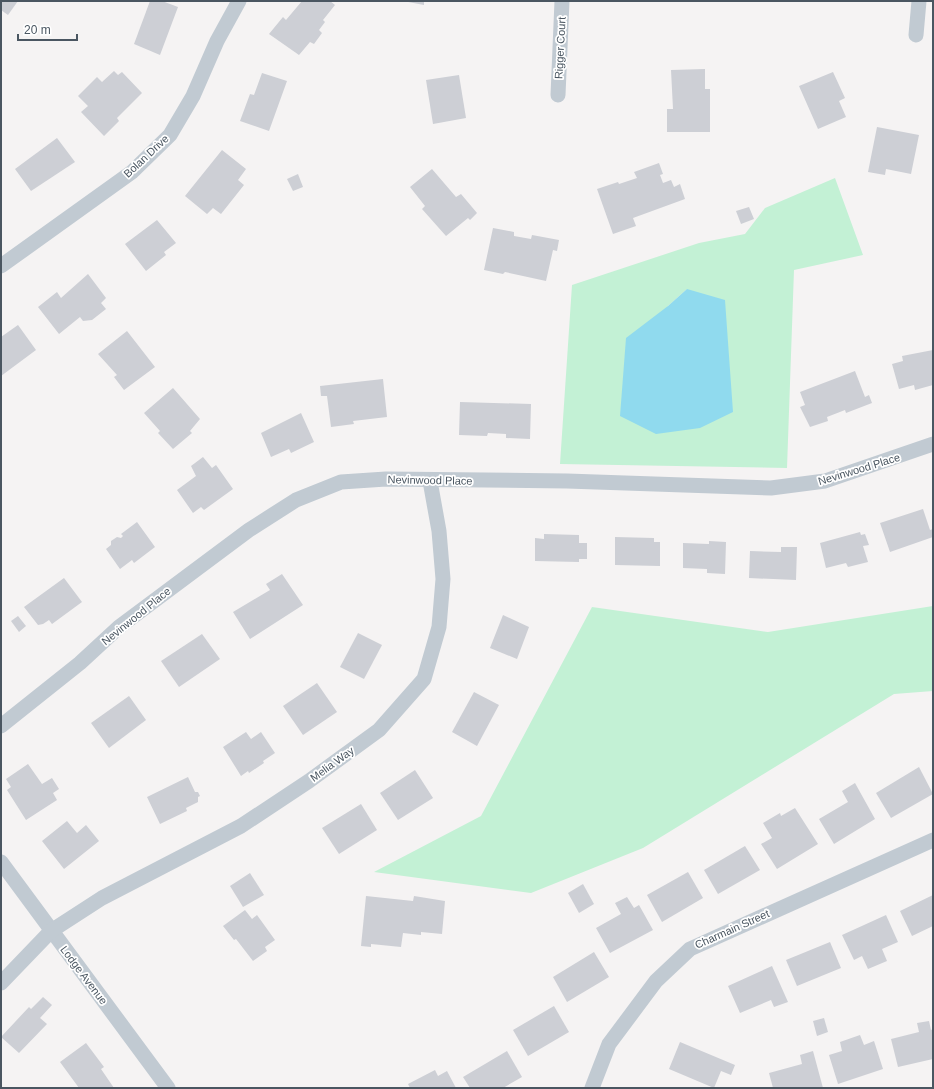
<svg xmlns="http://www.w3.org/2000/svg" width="934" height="1089" viewBox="0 0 934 1089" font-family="Helvetica,sans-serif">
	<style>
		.green { fill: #c3f1d5; fill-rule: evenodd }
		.water { fill: #90daee }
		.building { fill: #cdcfd5 }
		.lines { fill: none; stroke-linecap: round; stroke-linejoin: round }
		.minor { stroke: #c1cad2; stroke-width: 15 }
		.labels { text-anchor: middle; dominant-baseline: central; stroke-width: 3.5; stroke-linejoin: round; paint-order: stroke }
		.street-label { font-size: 11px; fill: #4a5661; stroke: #fff }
	</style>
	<rect width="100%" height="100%" fill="#f5f3f3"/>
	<g class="green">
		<path d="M835 178 863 255 794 270 787 468 560 464 572 285 699 243 745 234 765 208ZM687 289 620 416 668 306Z"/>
		<path d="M933 606V691L894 694 643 848 531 893 374 872 481 816 592 607 768 632Z"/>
	</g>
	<path class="water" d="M687 289 725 300 733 412 700 428 656 434 620 416 626 338 668 306Z"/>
	<g class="building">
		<path d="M1 1H18L8 15 1 10Z"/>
		<path d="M150 1H162L178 7 160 55 134 44Z"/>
		<path d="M302 1H330L335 5 323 20 325 22 319 30 322 33 314 44 310 42 299 55 269 34 283 17 286 20Z"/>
		<path d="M403 1H424V5Z"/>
		<path d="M705 69V89H710V132H667V109H673L671 70Z"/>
		<path d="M114 71 118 75 122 72 142 93 117 118 119 121 104 136 81 112 88 106 78 96 97 77 102 82Z"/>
		<path d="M833 72 845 98 839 101 846 117 818 129 799 86Z"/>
		<path d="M262 73 287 81 269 131 240 121 250 94 254 95Z"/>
		<path d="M459 75 466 118 433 124 426 80Z"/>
		<path d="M877 127 919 135 911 174 886 169 885 175 868 172Z"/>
		<path d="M57 138 75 162 31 191 15 169Z"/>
		<path d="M222 150 246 169 238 180 244 185 221 214 213 208 207 214 185 196Z"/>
		<path d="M659 163 663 174 660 175 663 183 671 180 674 187 680 184 685 199 633 218 636 226 613 234 597 189 618 182 619 184 637 178 634 172Z"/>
		<path d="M432 169 456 197 461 194 477 213 470 220 468 218 446 236 422 209 425 206 410 187Z"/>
		<path d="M298 174 303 187 293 191 287 179Z"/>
		<path d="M749 207 754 219 741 224 736 211Z"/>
		<path d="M157 220 176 243 164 252 166 255 146 271 125 244Z"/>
		<path d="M493 228 514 232V236L531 239 532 235 559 240 557 251 553 250 546 281 505 272 503 274 484 270Z"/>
		<path d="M88 274 106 298 101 303 106 309 92 320 83 321 80 317 59 334 38 307 57 292 61 298Z"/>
		<path d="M18 325 36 350 1 376V337Z"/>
		<path d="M127 331 155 367 124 390 114 377 117 375 98 354Z"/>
		<path d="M933 350V385L915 390 914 385 899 389 892 364 903 361 902 356Z"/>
		<path d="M855 371 865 397 869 395 872 403 846 413 845 410 827 417 828 421 810 427 800 407 805 405 800 392Z"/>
		<path d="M383 379 387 417 353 421 354 424 331 427 327 396H321L320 386Z"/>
		<path d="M173 388 200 419 190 431 192 433 173 449 158 433 160 431 144 413Z"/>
		<path d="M460 402 531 404 530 439 506 438V434L488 433 487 436 459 435Z"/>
		<path d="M301 413 314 442 291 453 289 449 271 457 261 433Z"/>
		<path d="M203 457 212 468 216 465 233 489 204 510 201 507 193 513 177 490 196 476 191 466Z"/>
		<path d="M923 509 930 530 933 529V537L890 552 880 523Z"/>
		<path d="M137 522 155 547 134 563 132 560 120 569 106 549 111 545V541L117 537 121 538 123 536 121 534Z"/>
		<path d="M860 532 861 535 865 534 869 545 863 546 868 562 848 567 846 563 826 568 820 543Z"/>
		<path d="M544 534 579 535V543H587V559H579V562L535 561V538L544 539Z"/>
		<path d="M615 537 654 538V542H660V566L615 565Z"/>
		<path d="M709 541 726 542 725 574 707 573V569L683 568V543L709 544Z"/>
		<path d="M781 547H797L796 580 749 578 750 551 781 552Z"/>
		<path d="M282 574 303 605 250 639 233 612 270 590 266 584Z"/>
		<path d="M64 578 82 602 52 624 49 620 43 624 38 625 24 607Z"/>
		<path d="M503 615 529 627 517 659 490 648Z"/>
		<path d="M18 616 26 626 19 632 11 621Z"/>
		<path d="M358 633 382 645 364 679 340 667Z"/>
		<path d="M202 634 220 659 179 687 161 661Z"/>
		<path d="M317 683 337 712 303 735 283 706Z"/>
		<path d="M474 692 499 705 477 746 452 732Z"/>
		<path d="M129 696 146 720 109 748 91 723Z"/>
		<path d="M246 732 251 739 261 732 275 753 263 761 264 763 249 773 248 771 241 776 223 747Z"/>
		<path d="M28 764 42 784 52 778 59 789 53 793 57 800 26 820 7 790 11 787 6 779Z"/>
		<path d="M919 767 933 794 891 818 876 793Z"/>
		<path d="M415 770 433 798 398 820 380 793Z"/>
		<path d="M188 777 195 792H198L200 796 198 797V802L186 808 187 811 160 824 147 797Z"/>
		<path d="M855 783 875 819 834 844 819 819 848 802 842 791Z"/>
		<path d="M361 804 377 830 339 854 322 828Z"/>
		<path d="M795 808 818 844 777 869 761 844 772 838 763 823 780 813 781 816Z"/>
		<path d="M67 821 77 833 86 825 99 841 64 869 42 841Z"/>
		<path d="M745 846 760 870 718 894 704 870Z"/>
		<path d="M688 872 703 898 662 922 647 895Z"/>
		<path d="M250 873 264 895 243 907 230 886Z"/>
		<path d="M583 884 594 904 579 913 568 893Z"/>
		<path d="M933 895V926L912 936 900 911Z"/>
		<path d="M366 896 413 901 414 896 445 901 442 934 421 932V935L403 933 401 947 371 944V947L361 946Z"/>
		<path d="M627 897 634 908 639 905 653 930 610 953 596 928 621 914 615 903Z"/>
		<path d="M245 910 252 919 257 915 275 940 265 947 267 951 253 961 236 939 234 940 223 926Z"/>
		<path d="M886 915 898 942 882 949 887 961 868 969 862 956 854 960 842 935Z"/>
		<path d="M830 942 841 968 797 986 786 960Z"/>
		<path d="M594 952 609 977 567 1002 553 977Z"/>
		<path d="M772 966 788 1002 774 1007 771 1000 740 1013 728 986Z"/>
		<path d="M43 997 52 1005 40 1018 47 1024 19 1053 1 1037 29 1007 31 1009Z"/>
		<path d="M554 1006 569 1032 528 1056 513 1030Z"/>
		<path d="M824 1018 828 1032 817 1036 813 1021Z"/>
		<path d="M929 1021 931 1030 933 1029V1059L898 1067 891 1039 919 1032 917 1023Z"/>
		<path d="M860 1035 864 1045 874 1041 883 1069 838 1084 829 1055 842 1051 840 1042Z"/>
		<path d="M680 1042 735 1065 731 1075 721 1071 714 1088 669 1069Z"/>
		<path d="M86 1043 104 1067 101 1069 114 1088H79L60 1062Z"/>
		<path d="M507 1051 522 1077 503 1088H470L463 1077Z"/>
		<path d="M813 1051 823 1088H773L769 1073 802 1064 800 1055Z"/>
		<path d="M435 1070 438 1076 447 1071 456 1088H410L408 1084Z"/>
	</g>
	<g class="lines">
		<g class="minor">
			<path d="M916 35 919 1"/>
			<path d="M558 95 562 1"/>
			<path d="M1 266 132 172 170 135 193 96 217 41 239 1"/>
			<path d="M1 726 80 663 119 627 249 530 296 500 341 482 386 479 567 481 771 488 825 481 933 444"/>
			<path d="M1 862 168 1088"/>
			<path d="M1 983 51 931 102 898 241 826 309 781 379 730 424 679 439 627 443 579 439 531 430 481"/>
			<path d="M592 1088 609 1044 656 981 690 949 933 840"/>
		</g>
	</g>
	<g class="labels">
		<g class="street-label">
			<text transform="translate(560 48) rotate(-87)">Rigger Court</text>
			<text transform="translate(146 156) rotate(-43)">Bolan Drive</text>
			<text transform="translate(859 469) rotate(-17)">Nevinwood Place</text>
			<text transform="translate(430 480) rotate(1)">Nevinwood Place</text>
			<text transform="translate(136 616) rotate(-39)">Nevinwood Place</text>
			<text transform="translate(332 764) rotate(-36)">Melia Way</text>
			<text transform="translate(732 929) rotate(-24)">Charmain Street</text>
			<text transform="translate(84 975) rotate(53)">Lodge Avenue</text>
		</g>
	</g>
	<rect width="934" height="1089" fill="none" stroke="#4a5661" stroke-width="4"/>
	<path d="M18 34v6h59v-6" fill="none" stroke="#4a5661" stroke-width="2"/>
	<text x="24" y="34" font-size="12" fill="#4a5661" stroke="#ffffff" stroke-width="3" paint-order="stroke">20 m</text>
</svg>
